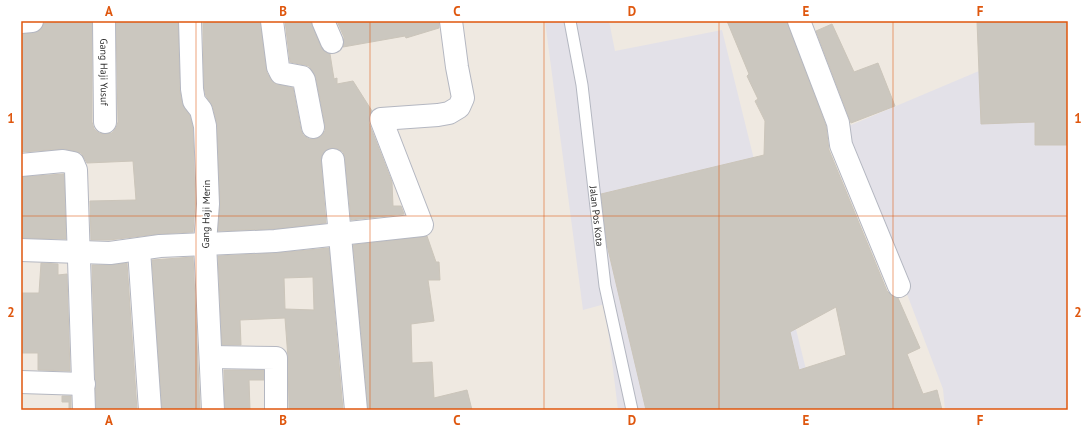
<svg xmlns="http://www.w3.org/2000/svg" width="1089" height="431" viewBox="0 0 1089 431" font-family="'PT Sans',sans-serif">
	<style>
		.industrial { fill: #e3e1e8 }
		.building { fill: #cbc7bf; stroke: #cbc5ba; fill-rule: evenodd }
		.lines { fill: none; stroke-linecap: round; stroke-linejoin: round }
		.lane-casing { stroke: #b4b7c1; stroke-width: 13 }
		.street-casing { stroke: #b4b7c1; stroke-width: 24 }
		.lane { stroke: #fff; stroke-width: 11 }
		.street { stroke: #fff; stroke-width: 22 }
		.grid { fill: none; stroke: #df570e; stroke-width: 1; stroke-opacity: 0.55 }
		.labels { text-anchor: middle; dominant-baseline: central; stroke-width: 3; stroke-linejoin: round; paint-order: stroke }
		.street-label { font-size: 10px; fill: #2e2e2e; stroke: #fff }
		.neatline { fill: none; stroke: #df570e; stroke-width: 1.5 }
		.grid-label { font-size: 13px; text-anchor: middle; font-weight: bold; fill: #df570e }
	</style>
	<rect width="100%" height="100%" fill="#efe9e1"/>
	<g class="industrial">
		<path d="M545 21H609L615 51 722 30 816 410H618L605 304 583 310Z"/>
		<path d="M978 21H1068V410H945L943 389 844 128 979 71Z"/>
	</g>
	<g class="building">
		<path d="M92 21V122L94 129 99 133 105 134 112 133 116 128 118 122 116 21H178L180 91 182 103 190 116 193 128 195 204 193 232 158 234 109 240H91L90 201 136 200 133 161 87 163 81 153 65 149 21 152V34L39 31 44 23Z"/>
		<path d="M223 21H260L267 73 274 83 293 88 301 130 303 135 309 139H315L321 136 325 131V125L316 78 309 66 290 62 285 21H311L321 47 325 52 330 54 334 79 337 78V84L353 81 372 111 369 117V123L392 182 393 206H401L404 214 351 220 345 158 343 152 338 149 332 148 326 150 322 155 321 161 326 223 274 229 218 231 220 204 217 125 213 107 206 96 204 88 203 23Z"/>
		<path d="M337 21H439V28L406 38 405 36 343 47 344 37Z"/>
		<path d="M727 21H787L826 126 829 150 887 291 892 296 898 298 920 348 907 354 923 394 937 390 942 410H646L607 245 601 194 764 155 765 121 755 101 758 99 747 76 749 74ZM836 307 846 355 799 370 790 332Z"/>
		<path d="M977 21H1067L1068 145H1035V122L981 124Z"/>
		<path d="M832 24 854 72 878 63 895 106 851 123 816 31Z"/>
		<path d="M64 174 66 239 21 238V177Z"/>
		<path d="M427 236 436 262H439L440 280H428L434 321 411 324 412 363 432 362 434 398 467 390 472 410H368L353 245Z"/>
		<path d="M329 248 343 410H289L288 358 285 318 240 320 241 345H222L218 256 276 253ZM313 277 314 310 285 309 284 278Z"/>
		<path d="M193 257 200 408 162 410 152 260Z"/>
		<path d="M41 263 58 264V275L67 274 70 371 38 370V353H21V293H39Z"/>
		<path d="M127 263 137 410H96L92 265H110Z"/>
		<path d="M224 370H264V380H249L250 410H225Z"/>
		<path d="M62 396H71V410H69V402H62Z"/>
	</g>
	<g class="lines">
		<g class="lane-casing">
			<g id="lane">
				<path id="s1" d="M570 21 582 85 605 286 632 410"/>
			</g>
		</g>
		<g class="street-casing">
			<g id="street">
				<path id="s2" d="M104 21 105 122"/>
				<path d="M190 21 192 89 194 101 201 110 205 126 208 204 205 243 213 410"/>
				<path d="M272 21 278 67 281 73 302 77 304 80 313 127"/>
				<path d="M323 21 332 42"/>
				<path d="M799 21 838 123 841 145 899 286"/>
				<path d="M21 22 32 21"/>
				<path d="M333 160 356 410"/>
				<path d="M21 165 63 161 73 163 76 170 84 410"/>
				<path d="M21 250 110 253 160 246 275 241 422 225 381 119 438 115 449 113 459 107 463 98 457 67 451 21"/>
				<path d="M139 250 150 410"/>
				<path d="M211 357 276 358V410"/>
				<path d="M21 382 84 384"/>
			</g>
		</g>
		<use href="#lane" class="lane"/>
		<use href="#street" class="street"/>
	</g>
	<path class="grid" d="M196 21V410M370 21V410M544 21V410M719 21V410M893 21V410M21 216H1068"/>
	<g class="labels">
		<g class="street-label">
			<text stroke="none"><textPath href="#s2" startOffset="51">Gang Haji Yusuf</textPath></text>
			<text transform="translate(206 214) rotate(-89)">Gang Haji Merin</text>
			<text stroke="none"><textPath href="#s1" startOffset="197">Jalan Pos Kota</textPath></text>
		</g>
	</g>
	<rect width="1089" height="431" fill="none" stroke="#ffffff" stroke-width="44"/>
	<rect x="22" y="22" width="1045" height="387" class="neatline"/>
	<g class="grid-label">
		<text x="109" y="16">A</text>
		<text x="283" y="16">B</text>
		<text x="457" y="16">C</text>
		<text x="632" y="16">D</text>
		<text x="806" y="16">E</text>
		<text x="980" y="16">F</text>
		<text x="11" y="123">1</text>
		<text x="1078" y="123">1</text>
		<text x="11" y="317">2</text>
		<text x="1078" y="317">2</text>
		<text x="109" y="425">A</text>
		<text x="283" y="425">B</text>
		<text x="457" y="425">C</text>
		<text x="632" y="425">D</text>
		<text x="806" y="425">E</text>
		<text x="980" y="425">F</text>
	</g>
</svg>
